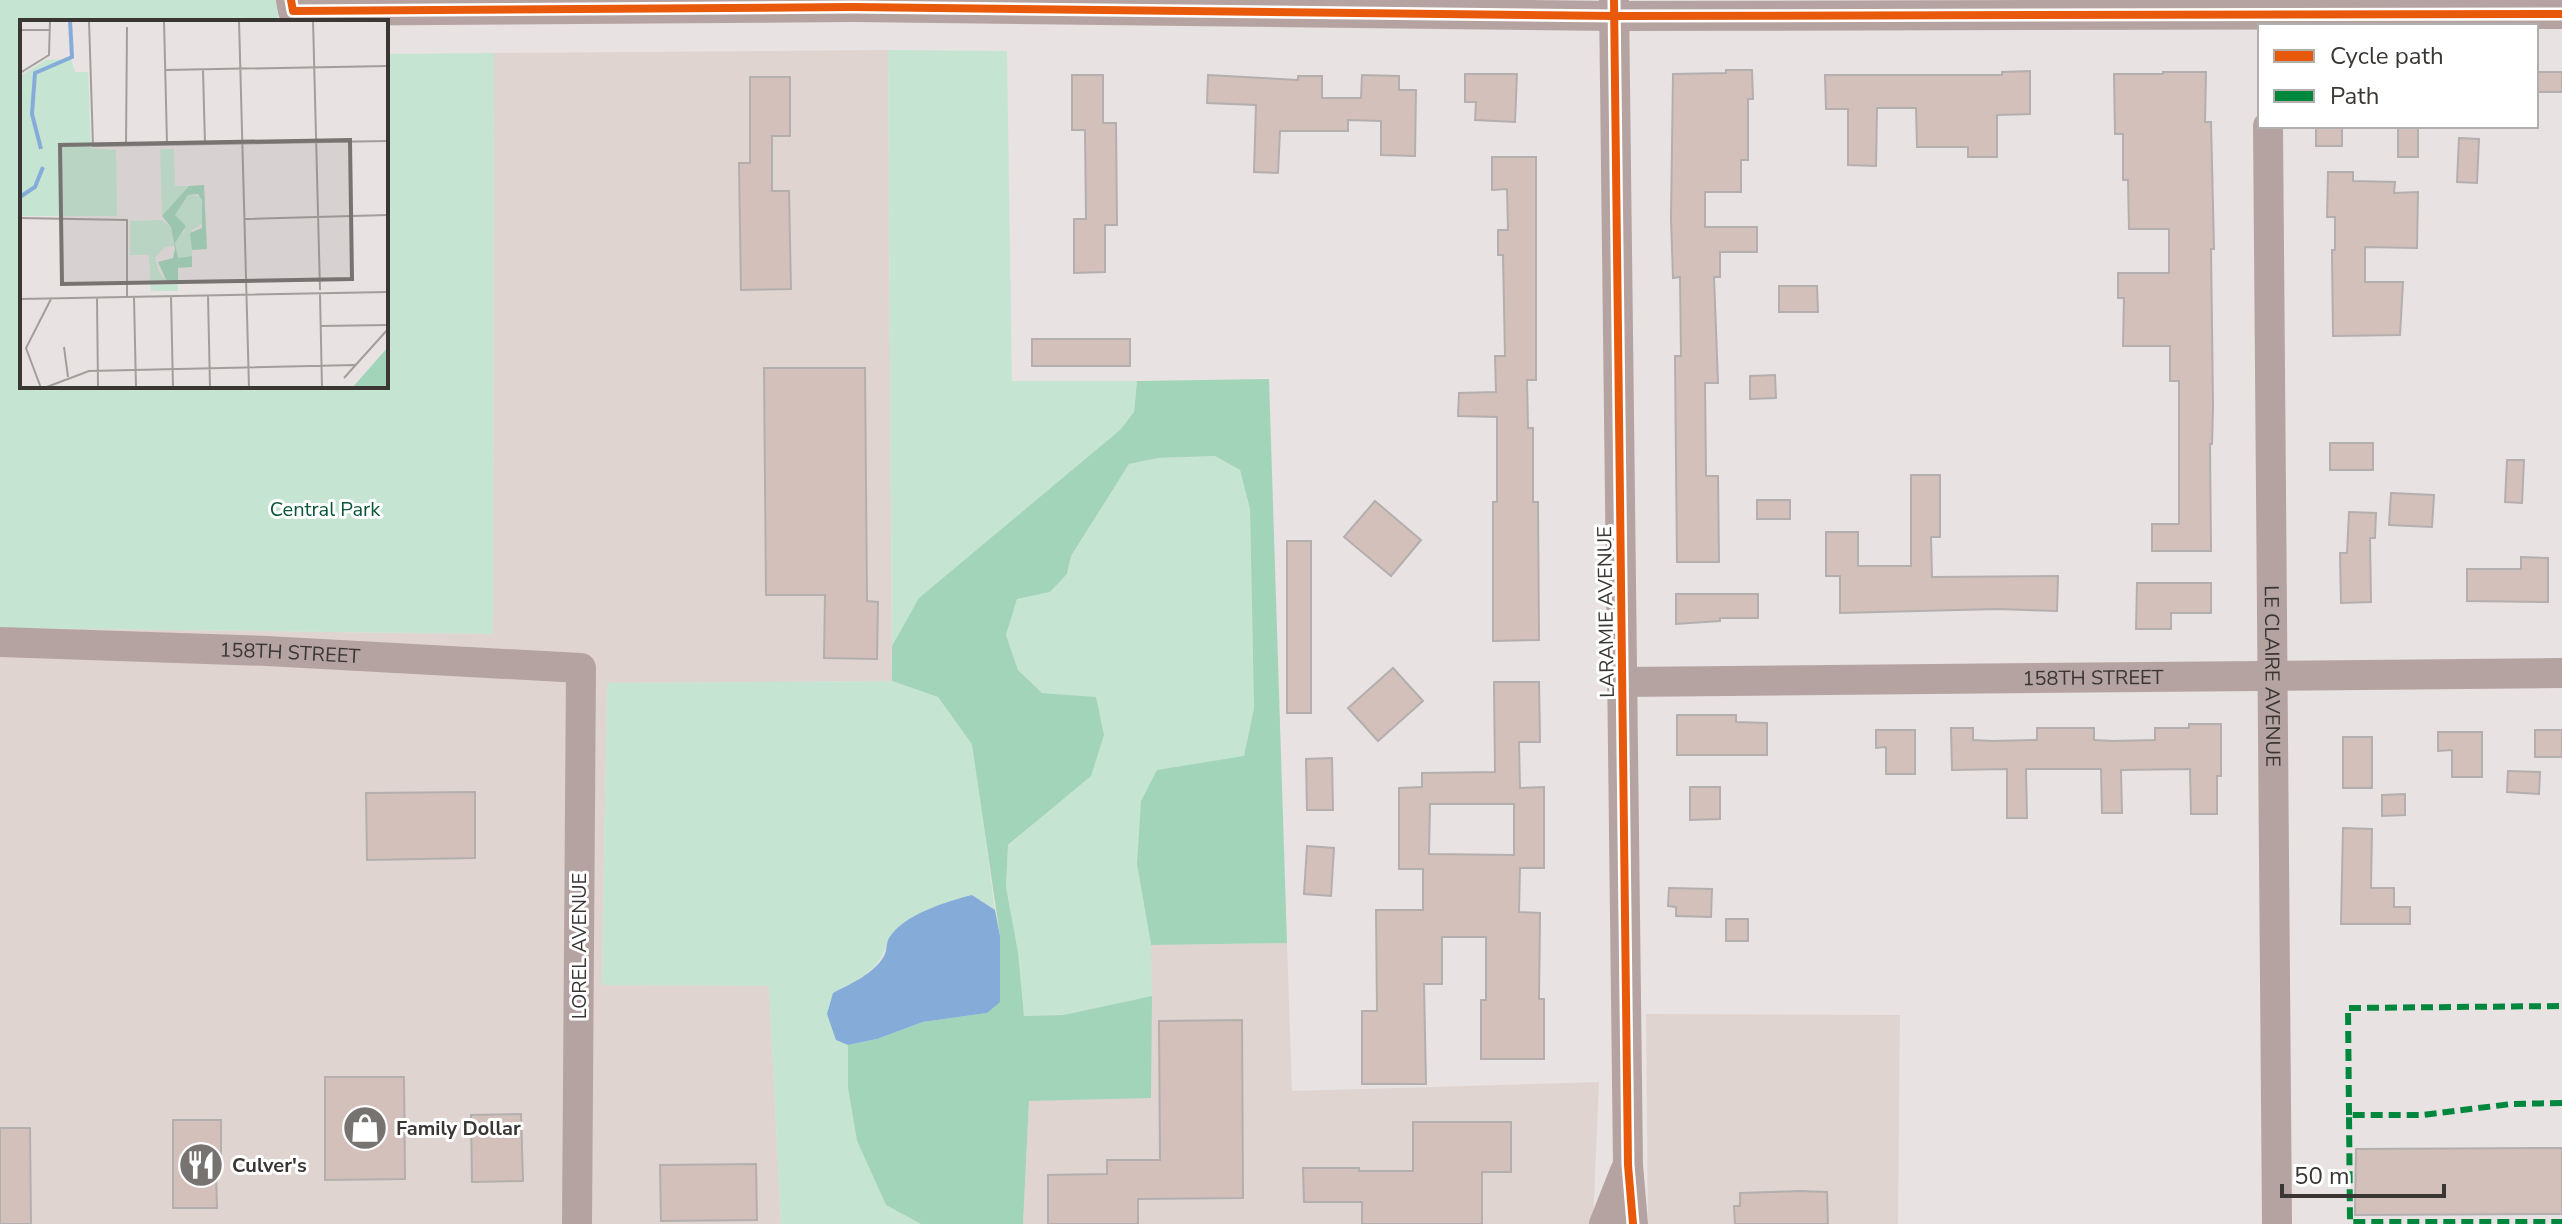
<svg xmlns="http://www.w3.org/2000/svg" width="2562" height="1224" viewBox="0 0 2562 1224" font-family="'Nunito Sans',sans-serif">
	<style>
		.built { fill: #e0d4d0 }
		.green { fill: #c5e5d2 }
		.forest { fill: #a2d4b9 }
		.water { fill: #85acd9 }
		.building { fill: #d4c0bb; stroke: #b3afae; stroke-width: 2; fill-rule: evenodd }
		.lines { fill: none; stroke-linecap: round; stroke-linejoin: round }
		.minor { stroke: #b5a3a1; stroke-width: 30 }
		.quiet { stroke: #00873e; stroke-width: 6; stroke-dasharray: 12 6; stroke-linecap: butt }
		.cycleway-casing { stroke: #fff; stroke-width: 13 }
		.cycleway { stroke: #e8590c; stroke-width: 8 }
		.labels { text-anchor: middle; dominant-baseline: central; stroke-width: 6; stroke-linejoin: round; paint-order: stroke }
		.park-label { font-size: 20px; fill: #085638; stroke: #fff }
		.street-label { font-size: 20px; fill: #393634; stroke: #fff }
		.poi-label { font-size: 20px; font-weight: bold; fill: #393634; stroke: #fff; text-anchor: start }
		.inset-river { fill: none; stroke: #85acd9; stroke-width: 4 }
		.inset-road { fill: none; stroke: #a29e9c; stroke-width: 2 }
		.view { fill: #767371; fill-opacity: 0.15; stroke: #767371; stroke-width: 4 }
		.inset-edge { fill: none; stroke: #393634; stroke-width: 4 }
	</style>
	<rect width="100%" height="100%" fill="#e8e3e2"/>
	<g class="built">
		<path d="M888 50 892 681 607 683 602 984 769 985 781 1224H0V628L493 634 494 53Z"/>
		<path d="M1287 943 1292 1091 1599 1082 1593 1224H1023L1029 1101 1151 1097V945Z"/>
		<path d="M1646 1014 1900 1015 1898 1224H1648Z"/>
	</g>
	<g class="green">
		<path d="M0 0H277L278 22H22V386H386V54L494 53 493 634 0 628Z"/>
		<path d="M888 50 1007 51 1012 381H1137L1134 412 1120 430 920 598 892 646Z"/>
		<path d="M1215 456 1240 470 1250 509 1254 708 1244 757 1157 770 1137 864 1151 945 1152 996 1063 1015 1024 1016 1018 952 1006 887 1008 846 1042 816 1095 697 1042 693 1018 670 1006 635 1017 599 1050 592 1067 574 1071 556 1129 464 1158 458Z"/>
		<path d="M892 681 938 697 973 744 995 910 972 895 889 938C880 971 861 978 833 993L836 1040 848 1045V1088L857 1141 886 1205 921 1224H781L769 986 602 985 607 683Z"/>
	</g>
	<path class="forest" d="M1269 379 1287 943 1151 945 1137 864 1141 801 1157 770 1244 756 1254 708 1250 509 1240 470 1215 456 1158 458 1129 464 1071 556 1067 574 1050 592 1017 599 1006 635 1018 670 1042 693 1096 697 1104 735 1091 776 1008 845 1006 887 1018 952 1024 1016 1063 1015 1152 996 1151 1098 1029 1101 1023 1224H921L886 1205 857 1141 848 1088V1045L877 1039 923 1022 987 1013 1000 936 972 744 938 697 892 681V646L919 598 1120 430 1134 412 1137 381Z"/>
	<path class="water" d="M972 895 995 910 1000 936V1002L987 1013 923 1022 877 1039 848 1045 836 1040 827 1014 833 993C850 984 874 974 884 956 887 951 886 943 889 938 904 914 946 902 972 895Z"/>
	<g class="building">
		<path d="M1726 70H1752L1753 99H1748V160H1741V192H1705V227H1757V252H1720V277H1714L1718 383H1705L1706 476H1718L1719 562H1677L1675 356H1681L1680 277 1673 278 1671 219 1673 74 1726 73Z"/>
		<path d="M2030 71V114L1997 115V157H1968V147H1917L1916 108H1877L1876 166 1848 165V109H1826L1825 75H2002V72Z"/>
		<path d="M2163 72H2206L2205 122H2211L2214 249H2211L2213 406 2212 444H2210L2211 551H2152V524H2179V381H2170V346H2123L2124 298H2118V273H2169V229H2129L2128 180H2123V134H2115L2114 74H2163Z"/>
		<rect x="2536" y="72" width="26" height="20"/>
		<path d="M1465 74H1517L1515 122 1475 120 1476 102H1465Z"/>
		<path d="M1072 75H1103V123H1116L1117 225H1105V272L1074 273V219H1086L1085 130H1072Z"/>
		<path d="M1208 75 1298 80V76H1322V98H1361L1362 75 1399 76V90H1416L1415 156 1381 155V121L1348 120V131H1280L1278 173 1254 172 1256 105 1207 103Z"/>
		<path d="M750 77H790V136H772V191H789L791 289 741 290 739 163H750Z"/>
		<rect x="2316" y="126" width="26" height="20"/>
		<rect x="2398" y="126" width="20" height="31"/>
		<path d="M2459 138 2479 139 2477 183 2457 182Z"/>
		<path d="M1492 157H1536V380H1527L1528 428H1533V502H1538L1539 640 1493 641V502H1497V417L1458 416 1459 393 1496 392 1495 356H1505L1503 255H1498V230H1508L1507 189 1492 190Z"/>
		<path d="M2328 172H2353V181L2395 182 2394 193 2418 192 2417 248 2365 247V282H2403L2400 335 2333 336 2332 250H2335V217H2327Z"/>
		<path d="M1779 286H1817L1818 312H1779Z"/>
		<rect x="1032" y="339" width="98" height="27"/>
		<path d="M764 368H865L867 601 878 602 877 659 824 658 825 595H766Z"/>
		<path d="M1775 375 1776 398 1750 399V376Z"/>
		<rect x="2330" y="443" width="43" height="27"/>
		<path d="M2507 460H2524L2522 503 2505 502Z"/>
		<path d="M1911 475H1940V537H1931L1932 577 2058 576 2057 611 1998 609 1840 613V576H1826V532H1858V566H1911Z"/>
		<path d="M2391 493 2434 495 2432 527 2389 525Z"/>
		<rect x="1757" y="500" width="33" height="19"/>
		<path d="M1375 501 1421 540 1391 576 1344 537Z"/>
		<path d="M2349 512 2376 513 2375 538H2370L2371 602 2341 603 2340 553H2347Z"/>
		<rect x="1287" y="541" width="24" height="172"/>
		<path d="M2521 557 2548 558V602L2467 601V569H2521Z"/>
		<path d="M2137 583H2211V613H2171V629H2136Z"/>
		<path d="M1676 594H1758V618H1720V621L1676 624Z"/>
		<path d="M1393 668 1423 701 1378 741 1348 708Z"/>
		<path d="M1494 682H1539L1540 742H1519L1520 788 1544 787V868H1520L1519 912 1540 913 1539 999H1544V1059H1481V1000H1486V937H1442V984H1424L1426 1084H1362V1011H1377L1376 910H1423V869H1399V788L1422 787V773L1495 772ZM1430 804H1514V855L1429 854Z"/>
		<path d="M1677 715H1736V722L1767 723V755H1677Z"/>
		<path d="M2189 724H2221V776H2217V814H2191L2190 769 2121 770 2122 813H2102L2101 769H2026L2027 818H2007V769L1952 770 1951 728H1973V740L1992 741 2037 740V728H2094V740L2113 741 2155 740V728H2189Z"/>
		<path d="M1876 730H1915V774H1886V747L1876 748Z"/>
		<rect x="2535" y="730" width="27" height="27"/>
		<path d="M2438 732H2482V777H2452V750L2438 751Z"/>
		<rect x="2343" y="737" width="29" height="51"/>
		<path d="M1332 758 1333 810H1307L1306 759Z"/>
		<path d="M2508 771 2540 772 2539 794 2507 792Z"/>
		<path d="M1690 787H1720V819L1690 820Z"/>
		<path d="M475 792V858L367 860 366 793Z"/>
		<path d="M2405 794V815L2382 816V795Z"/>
		<path d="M2343 828 2372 829 2371 888H2394V907H2410V924H2341Z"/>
		<path d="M1307 846 1334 848 1331 896 1304 894Z"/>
		<path d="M1669 888 1712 889 1711 917 1676 916V907L1668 906Z"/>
		<rect x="1726" y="919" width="22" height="22"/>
		<path d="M1242 1020 1243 1198 1138 1199V1224H1048V1175L1107 1174V1160H1160L1159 1021Z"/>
		<path d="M325 1077H404L405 1179 325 1180Z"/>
		<path d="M521 1114 523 1181 472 1182 471 1115Z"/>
		<path d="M173 1120H221V1172H216L217 1208H173Z"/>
		<path d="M1413 1122H1511V1172H1482V1224H1362V1202H1304L1303 1168H1359V1171H1413Z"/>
		<path d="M0 1128H30L31 1224H0Z"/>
		<path d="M2562 1148V1214L2355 1215 2356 1149Z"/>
		<path d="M756 1164 757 1220 661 1221 660 1165Z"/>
		<path d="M1800 1191 1827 1192 1828 1224H1735L1734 1206H1740V1193Z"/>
	</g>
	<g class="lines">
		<g class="minor">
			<path d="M291 0 293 11 853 7 1614 16 2562 14"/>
			<path d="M1614 0 1628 1165 1633 1224"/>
			<path id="s1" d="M2268 126 2277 1224"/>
			<path id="s2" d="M0 642 267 651 581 668 577 1224"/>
			<path id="s3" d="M1623 682 2562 673"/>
			<path d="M1604 1224 1625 1171"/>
		</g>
		<g class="quiet">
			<path d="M2562 1103 2511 1104 2423 1115H2349L2350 1222H2562"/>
			<path d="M2349 1115 2348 1008 2562 1006"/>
		</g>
		<g class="cycleway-casing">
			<g id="cycleway">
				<path d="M291 0 293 11 853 7 1614 16 2562 14"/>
				<path d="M1614 0 1628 1165 1633 1224"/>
			</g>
		</g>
		<use href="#cycleway" class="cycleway"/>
	</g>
	<defs>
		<g id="shop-disc" transform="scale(2.3)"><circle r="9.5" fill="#767371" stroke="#fff"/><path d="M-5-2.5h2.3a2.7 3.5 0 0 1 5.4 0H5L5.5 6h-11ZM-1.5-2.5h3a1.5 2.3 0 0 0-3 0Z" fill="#fff"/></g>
		<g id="restaurant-disc" transform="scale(2.3)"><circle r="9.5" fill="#767371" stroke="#fff"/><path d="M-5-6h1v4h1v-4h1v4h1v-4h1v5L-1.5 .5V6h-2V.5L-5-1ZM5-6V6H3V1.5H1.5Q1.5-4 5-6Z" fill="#fff"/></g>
	</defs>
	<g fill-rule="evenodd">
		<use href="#shop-disc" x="365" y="1128"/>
		<use href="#restaurant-disc" x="201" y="1165"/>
	</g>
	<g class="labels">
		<g class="park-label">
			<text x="325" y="509">Central Park</text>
		</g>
		<g class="street-label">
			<text transform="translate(1606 612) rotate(-91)">LARAMIE AVENUE</text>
			<text stroke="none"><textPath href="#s2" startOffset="290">158TH STREET</textPath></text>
			<text stroke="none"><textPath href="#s1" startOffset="550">LE CLAIRE AVENUE</textPath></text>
			<text stroke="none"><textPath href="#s3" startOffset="470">158TH STREET</textPath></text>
			<text transform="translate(579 946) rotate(-90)">LOREL AVENUE</text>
		</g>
		<g class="poi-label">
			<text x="396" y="1128">Family Dollar</text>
			<text x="232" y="1165">Culver's</text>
		</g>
	</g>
	<g transform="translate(20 20)">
		<rect width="368" height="368" fill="#e8e3e2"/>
		<path d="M51 39 55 52H68L71 128 96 130 97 196H0V56L26 40ZM140 129H154L155 166H169L142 196ZM168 175 181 176 183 203 172 210V236L157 238 155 219 165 211 155 195ZM110 201 142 200 151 207 154 226 145 227 135 238 139 252 147 262 158 263V271H131L129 235H110Z" fill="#c5e5d2"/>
		<path d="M184 165 187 229 172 230 170 213 182 208V180L178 174 168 175 155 195 166 206 155 223 158 238 172 236V247L158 248V263L147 262 138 242 153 238 155 229 151 207 142 196 169 166ZM368 327V368H332Z" fill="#a2d4b9"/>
		<path class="inset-river" d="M21 129 12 94 15 53 52 37 50 0M0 177 15 167 23 147"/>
		<path class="inset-road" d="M69 0 73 126 368 121M144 0 147 124M219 0 229 368M293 0 300 270M0 10H30M145 50 368 46M183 50 185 124M0 53 29 35 30 0M106 125 107 7M0 198 107 200V276M225 199 368 195M300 274 302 368M188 275 190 368M151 276 153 368M114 277 116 368M77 278 78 368M0 279 368 272M301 306 368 305M44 327 48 357M324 358 368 309M21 368 6 328 31 279M24 368 69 351 335 345"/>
		<path class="view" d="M330 120 332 259 42 264 40 125Z"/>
		<rect width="368" height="368" class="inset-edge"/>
	</g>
	<rect x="2258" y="24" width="280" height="104" fill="#ffffff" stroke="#b0afae" stroke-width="2"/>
	<rect x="2274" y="50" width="40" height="12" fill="#e8590c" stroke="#b0afae" stroke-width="2"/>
	<text x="2330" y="64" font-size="24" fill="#393634">Cycle path</text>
	<rect x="2274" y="90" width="40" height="12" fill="#00873e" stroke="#b0afae" stroke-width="2"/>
	<text x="2330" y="104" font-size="24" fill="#393634">Path</text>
	<path d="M2282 1184v12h162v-12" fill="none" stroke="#393634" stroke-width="4"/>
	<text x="2294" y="1184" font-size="24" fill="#393634" stroke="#ffffff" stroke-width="6" paint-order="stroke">50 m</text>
</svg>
